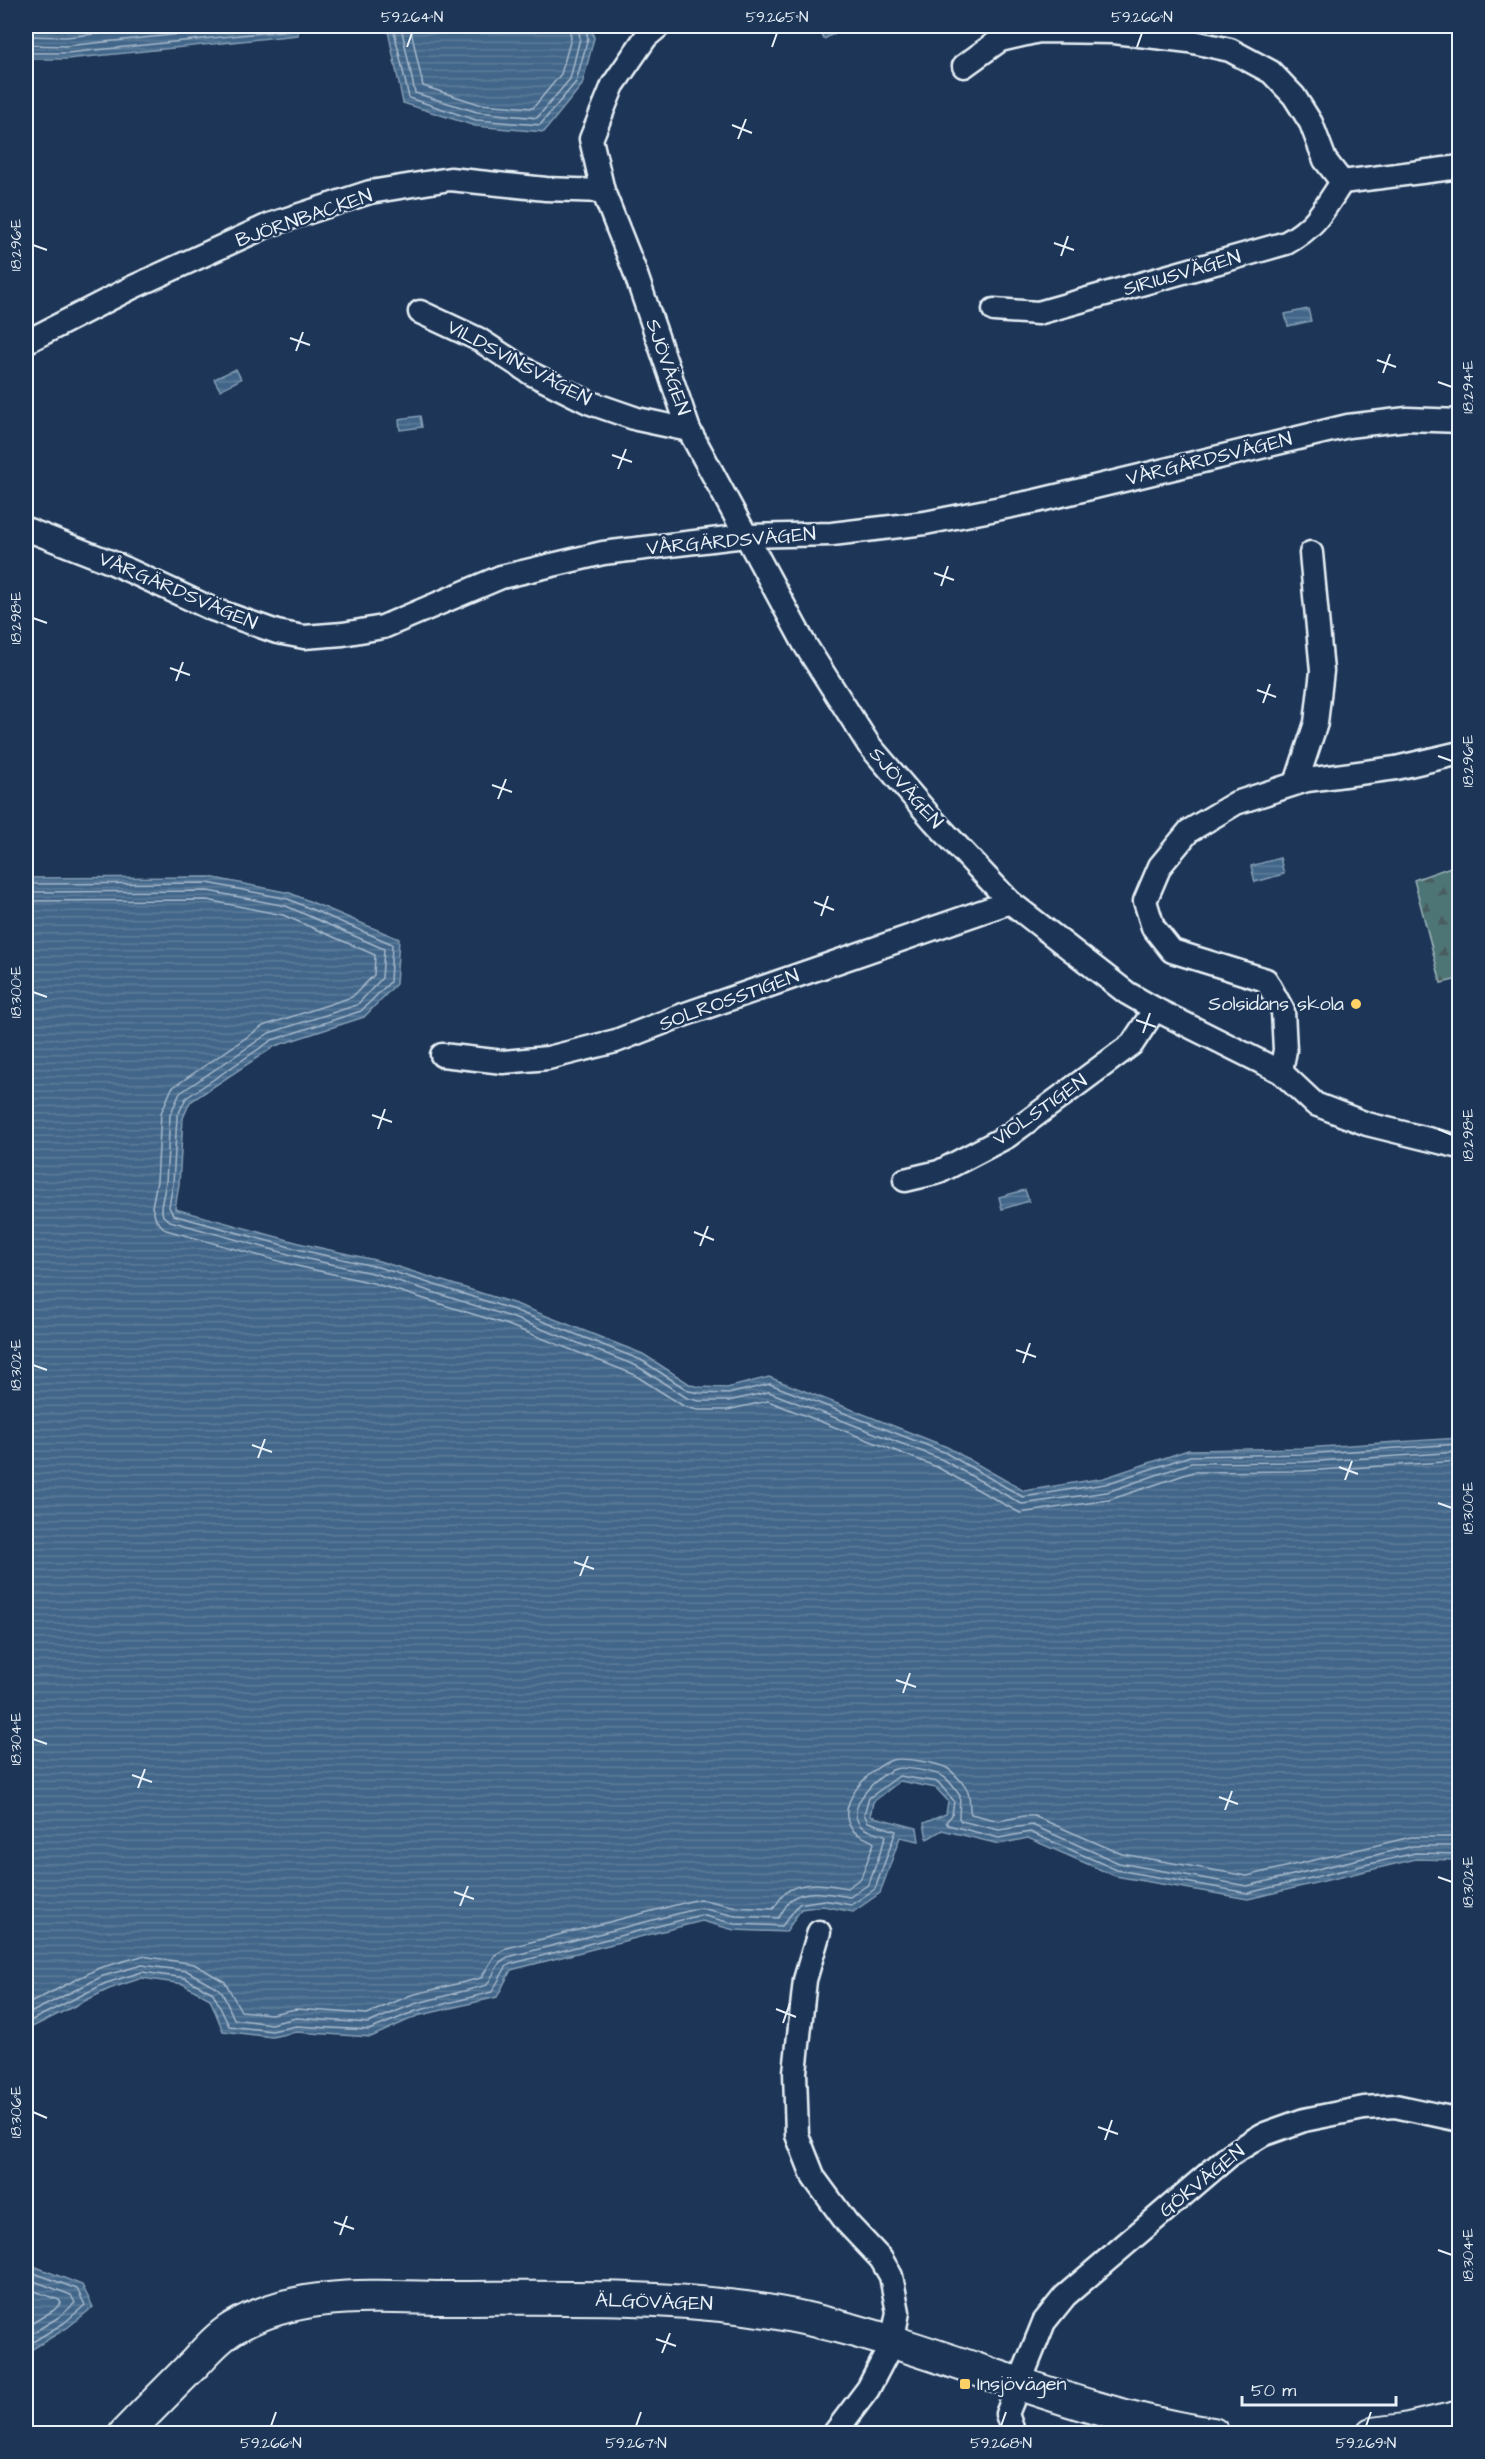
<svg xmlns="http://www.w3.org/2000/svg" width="1485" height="2459" viewBox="0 0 1485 2459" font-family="'Architects Daughter',sans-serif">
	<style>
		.forest { fill: url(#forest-firs); stroke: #9bb2b7; stroke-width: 1.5 }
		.water { fill: url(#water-rules); stroke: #849eb5; stroke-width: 1.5 }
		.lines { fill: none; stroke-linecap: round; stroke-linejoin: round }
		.shore { stroke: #a6b9cc; stroke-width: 1.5 }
		.street-casing { stroke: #e8f1f8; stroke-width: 27 }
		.secondary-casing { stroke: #e8f1f8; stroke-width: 36 }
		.street { stroke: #1d3557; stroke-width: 22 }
		.secondary { stroke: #1d3557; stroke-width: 32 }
		.ticks { fill: none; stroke: #e8f1f8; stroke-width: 2 }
		.poi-dot { fill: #ffd166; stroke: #1d3557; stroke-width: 2 }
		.labels { text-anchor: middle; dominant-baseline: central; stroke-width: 5; stroke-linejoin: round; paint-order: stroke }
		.street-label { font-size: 20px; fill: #e8f1f8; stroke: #1d3557 }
		.poi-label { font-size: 20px; fill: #e8f1f8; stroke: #1d3557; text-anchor: end }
		.neatline { fill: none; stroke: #e8f1f8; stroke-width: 2 }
		.ticks-label { font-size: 15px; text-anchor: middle; fill: #e8f1f8 }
	</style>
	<defs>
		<pattern id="forest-firs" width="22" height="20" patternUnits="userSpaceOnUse" patternTransform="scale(1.5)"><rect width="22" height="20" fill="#4e7476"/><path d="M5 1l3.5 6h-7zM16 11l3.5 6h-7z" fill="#4a5c5e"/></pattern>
		<pattern id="water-rules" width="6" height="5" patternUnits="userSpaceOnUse" patternTransform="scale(1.5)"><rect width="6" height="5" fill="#426689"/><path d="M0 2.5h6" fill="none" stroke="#5d7c9a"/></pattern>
	</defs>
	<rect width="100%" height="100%" fill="#1d3557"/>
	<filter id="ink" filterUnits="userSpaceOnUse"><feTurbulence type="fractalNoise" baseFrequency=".0167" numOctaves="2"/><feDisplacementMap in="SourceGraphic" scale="12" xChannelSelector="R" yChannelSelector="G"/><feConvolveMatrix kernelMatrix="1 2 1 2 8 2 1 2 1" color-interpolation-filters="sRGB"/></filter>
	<g filter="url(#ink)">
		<path class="forest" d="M1459 864V979L1441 983 1414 880Z"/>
		<g class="water">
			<path d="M26 26H299L298 35 67 59H26Z"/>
			<path d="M387 26H591L594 38 582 85 544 132 475 126 403 103Z"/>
			<path d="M817 26H848L824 39Z"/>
			<path d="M1308 309 1311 321 1288 326 1285 314Z"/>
			<path d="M236 369 241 379 220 390 214 379Z"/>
			<path d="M420 416 422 427 400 430 399 419Z"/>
			<path d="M1280 858 1284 874 1255 882 1251 866Z"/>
			<path d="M209 877 290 893 399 939 396 984 364 1017 275 1046 190 1102 183 1118 179 1184 175 1209 303 1244 379 1261 516 1304 643 1354 691 1385 700 1387 727 1388 769 1377 947 1447 1024 1491 1104 1478 1188 1450 1304 1448 1459 1438V1860L1416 1859 1248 1899 1115 1876 1028 1838 999 1844 942 1830 927 1839 924 1823 946 1814 948 1801 936 1788 900 1781 873 1802 870 1816 917 1828 919 1841 900 1837 880 1893 853 1912 823 1906 801 1909 786 1932 734 1930 702 1921 511 1970 497 1997 417 2016 371 2037 296 2032 272 2037 223 2031 210 1999 183 1984 142 1978 109 1989 26 2030V878Z"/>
			<path d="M1025 1190 1029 1201 1002 1209 999 1197Z"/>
			<path d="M26 2263 82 2285 93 2307 67 2328 26 2353Z"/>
		</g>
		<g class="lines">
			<g class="shore">
				<path d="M393 26 409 98 476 120 540 125 576 82 588 38 585 26"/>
				<path d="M401 26 415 93 477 112 537 118 570 79 580 38 578 26"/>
				<path d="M410 26 423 86 479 104 533 108 561 74 571 38 569 26"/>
				<path d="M26 36 66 37 171 26"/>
				<path d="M26 45 66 46 258 26"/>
				<path d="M26 53H67L290 30 293 26"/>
				<path d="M26 884 208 883 288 899 392 944 390 982 361 1011 272 1040 186 1098 177 1117 173 1183 169 1207 173 1215 301 1250 378 1267 514 1310 641 1360 689 1391 699 1393 728 1394 770 1384 944 1452 1023 1497 1105 1484 1190 1456 1304 1454 1460 1444"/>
				<path d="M26 892 208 891 286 906 384 949 382 978 357 1005 269 1033 180 1093 170 1115 166 1182 161 1207 163 1216 170 1221 299 1257 376 1274 511 1317 637 1366 687 1398 699 1401H728L769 1392 941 1459 1022 1504 1107 1492 1191 1463 1304 1462 1460 1452"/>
				<path d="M26 901 207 900 283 915 375 955 374 975 352 997 263 1026 172 1088 161 1113 157 1181 152 1207 156 1220 166 1230 297 1266 373 1283 508 1325 633 1374 685 1407 698 1410H727L768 1401 937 1467 1020 1513 1109 1500 1193 1472 1304 1471 1460 1461"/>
				<path d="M26 2005 99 1968 142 1956 194 1964 225 1982 241 2011 271 2014 296 2009 367 2014 411 1995 481 1978 495 1955 507 1948 699 1899 737 1907 773 1909C777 1904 780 1898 785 1893 801 1879 829 1885 847 1888L861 1878 874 1843C867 1837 857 1837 851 1828 835 1803 870 1768 892 1760 902 1757 937 1763 947 1768 954 1772 961 1781 966 1788 972 1797 968 1806 971 1814L999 1821 1024 1816H1034L1122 1854 1247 1876 1411 1837H1460"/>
				<path d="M26 2015 103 1976 142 1965 187 1971 216 1987 222 1992 234 2019 271 2024 296 2018 368 2023 414 2004 487 1985 500 1962 508 1957 700 1908 736 1916 778 1918C783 1913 786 1903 792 1899 808 1887 833 1895 850 1897L869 1884 886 1836C879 1831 867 1833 861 1826 843 1807 879 1774 895 1769 903 1766 935 1772 942 1776 949 1779 956 1790 960 1796L959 1818 961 1821 999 1830 1032 1825 1119 1863 1247 1886 1413 1846H1460"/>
				<path d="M26 2023 106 1983 142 1972 185 1978 213 1993 229 2026 272 2031 296 2026 369 2030 416 2011 492 1992 506 1967 510 1964 701 1915 735 1924 782 1926 799 1904 823 1900 851 1905 875 1889 896 1831 868 1822 864 1814 869 1798 899 1776 938 1782 954 1801 952 1815 946 1822 948 1825 999 1838 1030 1832 1117 1870 1248 1893 1415 1853 1460 1854"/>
				<path d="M26 2270 77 2289 85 2305 64 2323 26 2346"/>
				<path d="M26 2278 71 2295 75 2303 59 2317 26 2337"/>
				<path d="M26 2288 59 2300 61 2303 54 2310 26 2327"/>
			</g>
			<g class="street-casing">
				<g id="street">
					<path d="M659 26 646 37 613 85 591 139 603 191 634 269 689 430 804 643 869 745 934 821 1010 902 1127 993 1155 1009 1281 1072 1315 1104 1367 1124 1460 1147"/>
					<path d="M964 66 1000 40 1039 31 1114 32 1189 41 1230 50 1271 72 1294 96 1311 123 1325 160 1342 182 1460 167"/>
					<path d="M994 310 1038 313 1286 243C1316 227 1324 209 1342 182"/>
					<path d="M420 312 478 339 532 374 588 402 637 419 689 430"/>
					<path d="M26 342 131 288 269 225 370 192 450 179 546 189 603 191"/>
					<path d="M26 529 113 563 212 609 277 632 304 637 343 634 383 627 501 577 603 553 745 536 832 534 925 523 1036 501 1348 426 1407 419 1460 421"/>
					<path d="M1296 783 1316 723 1322 671 1311 553"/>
					<path d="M442 1055 503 1062 548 1058 616 1041 683 1015 1010 902"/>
					<path d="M1281 1072 1285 1050 1283 1011 1266 980 1172 951 1153 927 1145 901 1160 866 1189 831 1236 803 1307 780 1396 768 1460 753"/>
					<path d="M905 1180 939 1172 1008 1136 1132 1044 1155 1009"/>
					<path d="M819 1932 805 1980 795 2072 797 2135 814 2178 847 2223 881 2259 891 2276 898 2312 892 2343 868 2389 834 2434"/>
					<path d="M1014 2434 1007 2414 1044 2322 1065 2296 1230 2155 1262 2135 1304 2120 1364 2108 1395 2106 1460 2120"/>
				</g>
			</g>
			<g class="secondary-casing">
				<g id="secondary">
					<path d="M125 2434C148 2410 171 2387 195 2363 206 2351 218 2337 233 2328 298 2289 375 2297 448 2298 566 2298 697 2293 812 2320 947 2351 1074 2414 1213 2434"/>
					<path d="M1372 2434 1404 2430 1460 2417"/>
				</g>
			</g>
			<use href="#street" class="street"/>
			<use href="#secondary" class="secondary"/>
		</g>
	</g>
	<path class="ticks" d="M407 47 412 33M772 47 777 33M1137 47 1142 33M732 125 752 133M738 139 746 119M1054 243 1074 250M33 245 47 250M1061 256 1068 236M290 338 310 345M296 351 303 332M1377 360 1396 367M1383 373 1390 354M1438 382 1452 387M612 455 632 462M618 469 626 449M934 573 954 580M941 586 948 566M33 618 47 623M170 668 190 675M176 681 183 662M1257 690 1276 697M1263 703 1270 684M1438 756 1452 761M492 785 512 792M498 799 506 779M814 902 834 910M821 916 828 896M33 992 47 997M1136 1020 1156 1027M1143 1033 1150 1013M372 1115 392 1122M378 1129 385 1109M1438 1129 1452 1135M694 1232 714 1240M700 1246 708 1226M1016 1350 1036 1357M1023 1363 1030 1343M33 1365 47 1370M252 1445 272 1452M258 1458 265 1439M1339 1467 1358 1474M1345 1480 1352 1461M1438 1503 1452 1508M574 1562 594 1569M580 1576 588 1556M896 1680 916 1687M903 1693 910 1673M33 1739 47 1744M132 1775 152 1782M138 1788 145 1769M1219 1797 1238 1804M1225 1810 1232 1791M1438 1877 1452 1882M454 1892 474 1899M460 1906 468 1886M776 2009 796 2017M783 2023 790 2003M33 2112 47 2118M1098 2127 1118 2134M1105 2140 1112 2120M334 2222 354 2229M340 2235 347 2216M1438 2250 1452 2255M656 2339 676 2346M662 2353 670 2333M271 2426 276 2412M636 2426 641 2412M1001 2426 1006 2412M1366 2426 1371 2412"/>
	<g class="poi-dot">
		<circle cx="1356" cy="1004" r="6"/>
		<rect x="959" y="2378" width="12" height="12" rx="3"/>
	</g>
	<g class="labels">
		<g class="street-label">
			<text transform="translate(304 218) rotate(-19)">BJÖRNBACKEN</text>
			<text transform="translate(1182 273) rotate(-16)">SIRIUSVÄGEN</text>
			<text transform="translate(519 363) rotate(28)">VILDSVINSVÄGEN</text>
			<text transform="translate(668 367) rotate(71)">SJÖVÄGEN</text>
			<text transform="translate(1209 459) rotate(-14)">VÅRGÄRDSVÄGEN</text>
			<text transform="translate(731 541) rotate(-5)">VÅRGÄRDSVÄGEN</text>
			<text transform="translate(178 591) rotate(23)">VÅRGÄRDSVÄGEN</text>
			<text transform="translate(906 788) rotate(49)">SJÖVÄGEN</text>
			<text transform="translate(729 1000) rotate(-20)">SOLROSSTIGEN</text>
			<text transform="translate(1040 1110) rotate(-35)">VIOLSTIGEN</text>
			<text transform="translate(1202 2181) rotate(-39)">GÖKVÄGEN</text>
			<text transform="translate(654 2302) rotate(2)">ÄLGÖVÄGEN</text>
		</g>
		<g class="poi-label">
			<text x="1344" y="1004">Solsidans skola</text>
			<text x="977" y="2384" text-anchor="start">Insjövägen</text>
		</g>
	</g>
	<rect width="1485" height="2459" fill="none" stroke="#1d3557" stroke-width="66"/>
	<path d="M1242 2396v9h154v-9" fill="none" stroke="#e8f1f8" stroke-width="3"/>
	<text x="1251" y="2396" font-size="18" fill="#e8f1f8" stroke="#1d3557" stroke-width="4.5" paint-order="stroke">50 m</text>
	<rect x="33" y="33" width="1419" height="2393" class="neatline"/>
	<g class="ticks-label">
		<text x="412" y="22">59.264°N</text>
		<text x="777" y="22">59.265°N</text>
		<text x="1142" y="22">59.266°N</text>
		<text transform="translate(16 245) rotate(-90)" y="5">18.296°E</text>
		<text transform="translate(1468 387) rotate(-90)" y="5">18.294°E</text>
		<text transform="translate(16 618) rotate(-90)" y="5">18.298°E</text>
		<text transform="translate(1468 761) rotate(-90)" y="5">18.296°E</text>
		<text transform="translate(16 992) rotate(-90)" y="5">18.300°E</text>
		<text transform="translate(1468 1135) rotate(-90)" y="5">18.298°E</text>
		<text transform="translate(16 1365) rotate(-90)" y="5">18.302°E</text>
		<text transform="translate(1468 1508) rotate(-90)" y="5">18.300°E</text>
		<text transform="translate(16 1739) rotate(-90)" y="5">18.304°E</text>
		<text transform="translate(1468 1882) rotate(-90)" y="5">18.302°E</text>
		<text transform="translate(16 2112) rotate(-90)" y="5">18.306°E</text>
		<text transform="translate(1468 2255) rotate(-90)" y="5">18.304°E</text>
		<text x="271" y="2448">59.266°N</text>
		<text x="636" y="2448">59.267°N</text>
		<text x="1001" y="2448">59.268°N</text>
		<text x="1366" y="2448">59.269°N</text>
	</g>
</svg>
